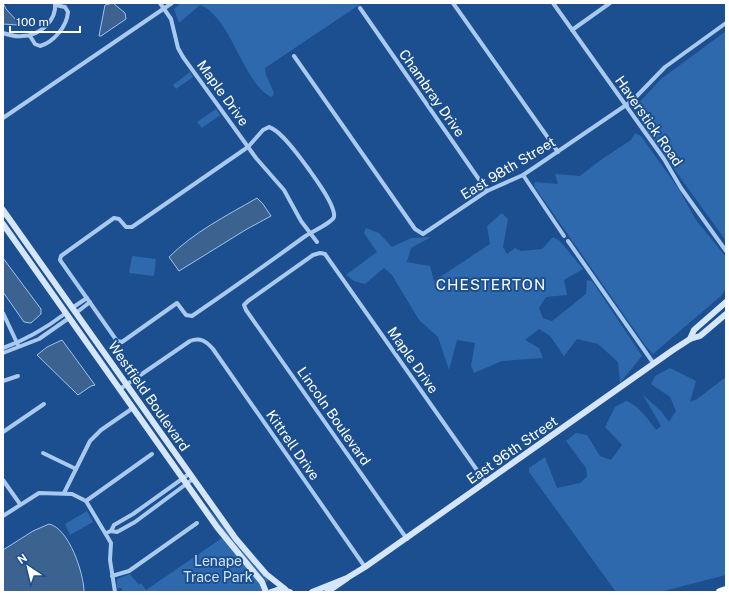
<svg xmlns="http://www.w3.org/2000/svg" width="729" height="595" viewBox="0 0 729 595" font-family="'Public Sans',sans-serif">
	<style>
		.green { fill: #2e69ad }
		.water { fill: #3c6290; stroke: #9cc4f0 }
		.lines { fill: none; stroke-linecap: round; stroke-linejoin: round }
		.street { stroke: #a9c9ee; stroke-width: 4 }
		.secondary { stroke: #d6e6fa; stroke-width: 6 }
		.highway { stroke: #fff; stroke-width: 8 }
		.labels { text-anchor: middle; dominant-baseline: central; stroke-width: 4; stroke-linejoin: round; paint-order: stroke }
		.street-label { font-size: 14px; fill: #fff; stroke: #1b4f8f }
		.park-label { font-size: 14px; fill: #cfe3fa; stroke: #1b4f8f }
		.neighbourhood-label { font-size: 15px; letter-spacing: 1px; fill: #fff; stroke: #1b4f8f }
	</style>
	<rect width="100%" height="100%" fill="#1b4f8f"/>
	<g class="green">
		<path d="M181 3H362L265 68 266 75 274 93 272 97C245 88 231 16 200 5L179 23 174 9Z"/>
		<path d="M726 31V241L648 133 637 114 635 107 661 79Z"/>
		<path d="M190 72 193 77 176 89 173 85Z"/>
		<path d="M216 109 220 115 202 128 197 122Z"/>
		<path d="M635 133 641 136 678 188 696 220 726 257V288L722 295 653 354 645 345 534 186 535 182 558 184 555 174 580 176 602 159 631 140Z"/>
		<path d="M502 213 508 219 503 247 507 254 515 248 521 251 542 249 553 237 560 241 583 269 564 280 567 295 546 297 539 308 543 318 552 321 586 294 587 280 592 281 642 356 620 383 618 362 598 344 577 339 564 356 550 336 539 329 525 340 539 348 543 358 502 361 474 373 471 366 475 343 457 340 449 370 438 337 419 320 392 275 384 268 365 284 354 281 346 275 377 252 364 233 366 228 379 233 392 247 411 238 431 237 411 248 407 262 430 266 434 281 490 244 487 226Z"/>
		<path d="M132 256 156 259 154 276 129 273Z"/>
		<path d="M670 368 696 381 690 402 697 399 726 377V575L660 592H616L529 472V468L545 457 557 488 580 483 587 477 586 468 566 441 576 433 587 435 600 456 611 460 622 445 605 427 615 407 626 401C638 405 648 419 656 430L661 426 643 395 661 411 669 422 676 411 670 397 651 384 655 376Z"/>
		<path d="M203 502 269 580 265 583 234 547Z"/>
		<path d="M87 511 93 522 70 535 65 524Z"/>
		<path d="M222 538 260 582 264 592H122V588H117V579L130 574 139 585 141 583 146 590Z"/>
	</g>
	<g class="water">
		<path d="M3 3 6 9 18 22V25L3 24Z"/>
		<path d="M113 3 125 13 126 19 101 36H99L105 5Z"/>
		<path d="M257 198 263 204 271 216 247 229 179 271 169 257C194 232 226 216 257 198Z"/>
		<path d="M3 258 41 309V314L31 323 24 322 3 292Z"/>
		<path d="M62 340 95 385 91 386 78 395 37 355 47 347Z"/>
		<path d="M49 524C69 528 84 574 84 592H3V550L33 531Z"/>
	</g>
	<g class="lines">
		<g class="street">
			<path d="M160 3 171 19 178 48 183 57 256 158 284 190 301 221 317 242"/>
			<path d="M453 3 558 152"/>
			<path d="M553 3 664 159 681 188 726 251"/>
			<path d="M360 8 487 191"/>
			<path d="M572 30 610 3"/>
			<path d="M3 33C9 35 16 37 22 36 39 36 57 21 55 3"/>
			<path d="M30 36 35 44 40 46C54 42 67 26 68 12L65 7 55 5"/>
			<path d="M294 56 415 229 423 234 487 191 523 175 535 167 632 101 665 67 726 23"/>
			<path d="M3 118 172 3"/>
			<path d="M269 127C282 131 302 160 310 171 316 180 336 206 334 217 332 223 311 232 304 237 267 264 230 290 192 316L186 315 177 303 122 342 117 341 60 260 61 256 114 218 119 219 126 227H132L248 147 263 130Z"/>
			<path d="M523 175 564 236"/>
			<path d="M568 241 654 364"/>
			<path d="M72 308 87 298"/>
			<path d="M3 313 18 345"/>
			<path d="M76 313 90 302"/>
			<path d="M3 348C26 340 46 328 66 313"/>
			<path d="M3 353 39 339 69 318"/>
			<path d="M3 381 18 376"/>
			<path d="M120 389 190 341C200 337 206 341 213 349L365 567"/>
			<path d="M3 432 44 404"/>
			<path d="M43 453 76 469"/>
			<path d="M3 480 20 504"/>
			<path d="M64 493 90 441 101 430 133 408"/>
			<path d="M86 501 152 454"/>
			<path d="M3 516 39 493 72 494 86 501 111 543 110 560 115 592"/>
			<path d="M111 531 114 525 133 514 189 474"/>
			<path d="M106 533 111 531 117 532 135 522 193 479"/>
			<path d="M407 539 246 310 244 305 248 301 313 255 320 253 325 254 486 483"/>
			<path d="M112 576 129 571 197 523"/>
		</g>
		<g class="secondary">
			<path d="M3 210 236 539 266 574 285 589"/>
			<path d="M3 224 217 527 262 582 266 592"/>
			<path d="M690 339 694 330 726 302"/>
			<path d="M271 592 280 589 290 592"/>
			<path d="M312 592 347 578 365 567 673 350 690 339 700 336 726 314"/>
			<path d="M327 592 346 579"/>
		</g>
		<path class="highway" d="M720 592 726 590"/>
	</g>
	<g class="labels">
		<g class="street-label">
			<text transform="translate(223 93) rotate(54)">Maple Drive</text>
			<text transform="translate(432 93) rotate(55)">Chambray Drive</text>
			<text transform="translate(649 121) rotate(55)">Haverstick Road</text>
			<text transform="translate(508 168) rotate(-31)">East 98th Street</text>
			<text transform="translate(413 360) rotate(55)">Maple Drive</text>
			<text transform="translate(149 396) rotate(55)">Westfield Boulevard</text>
			<text transform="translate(334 416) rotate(55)">Lincoln Boulevard</text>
			<text transform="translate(293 445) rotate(55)">Kittrell Drive</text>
			<text transform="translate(512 450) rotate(-35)">East 96th Street</text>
		</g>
		<g class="park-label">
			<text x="218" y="561">Lenape<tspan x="218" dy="16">Trace Park</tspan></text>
		</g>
		<g class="neighbourhood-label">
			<text x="491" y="284">CHESTERTON</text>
		</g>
	</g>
	<rect width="729" height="595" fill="none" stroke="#ffffff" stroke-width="8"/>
	<g transform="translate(28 567) rotate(325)" stroke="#1b4f8f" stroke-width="3" paint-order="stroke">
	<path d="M0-3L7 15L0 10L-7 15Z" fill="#ffffff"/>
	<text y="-6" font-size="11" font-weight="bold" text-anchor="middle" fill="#ffffff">N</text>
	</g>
	<path d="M10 26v6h70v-6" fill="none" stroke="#ffffff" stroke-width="2"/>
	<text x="16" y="26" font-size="12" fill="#ffffff" stroke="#1b4f8f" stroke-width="3" paint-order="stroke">100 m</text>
</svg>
